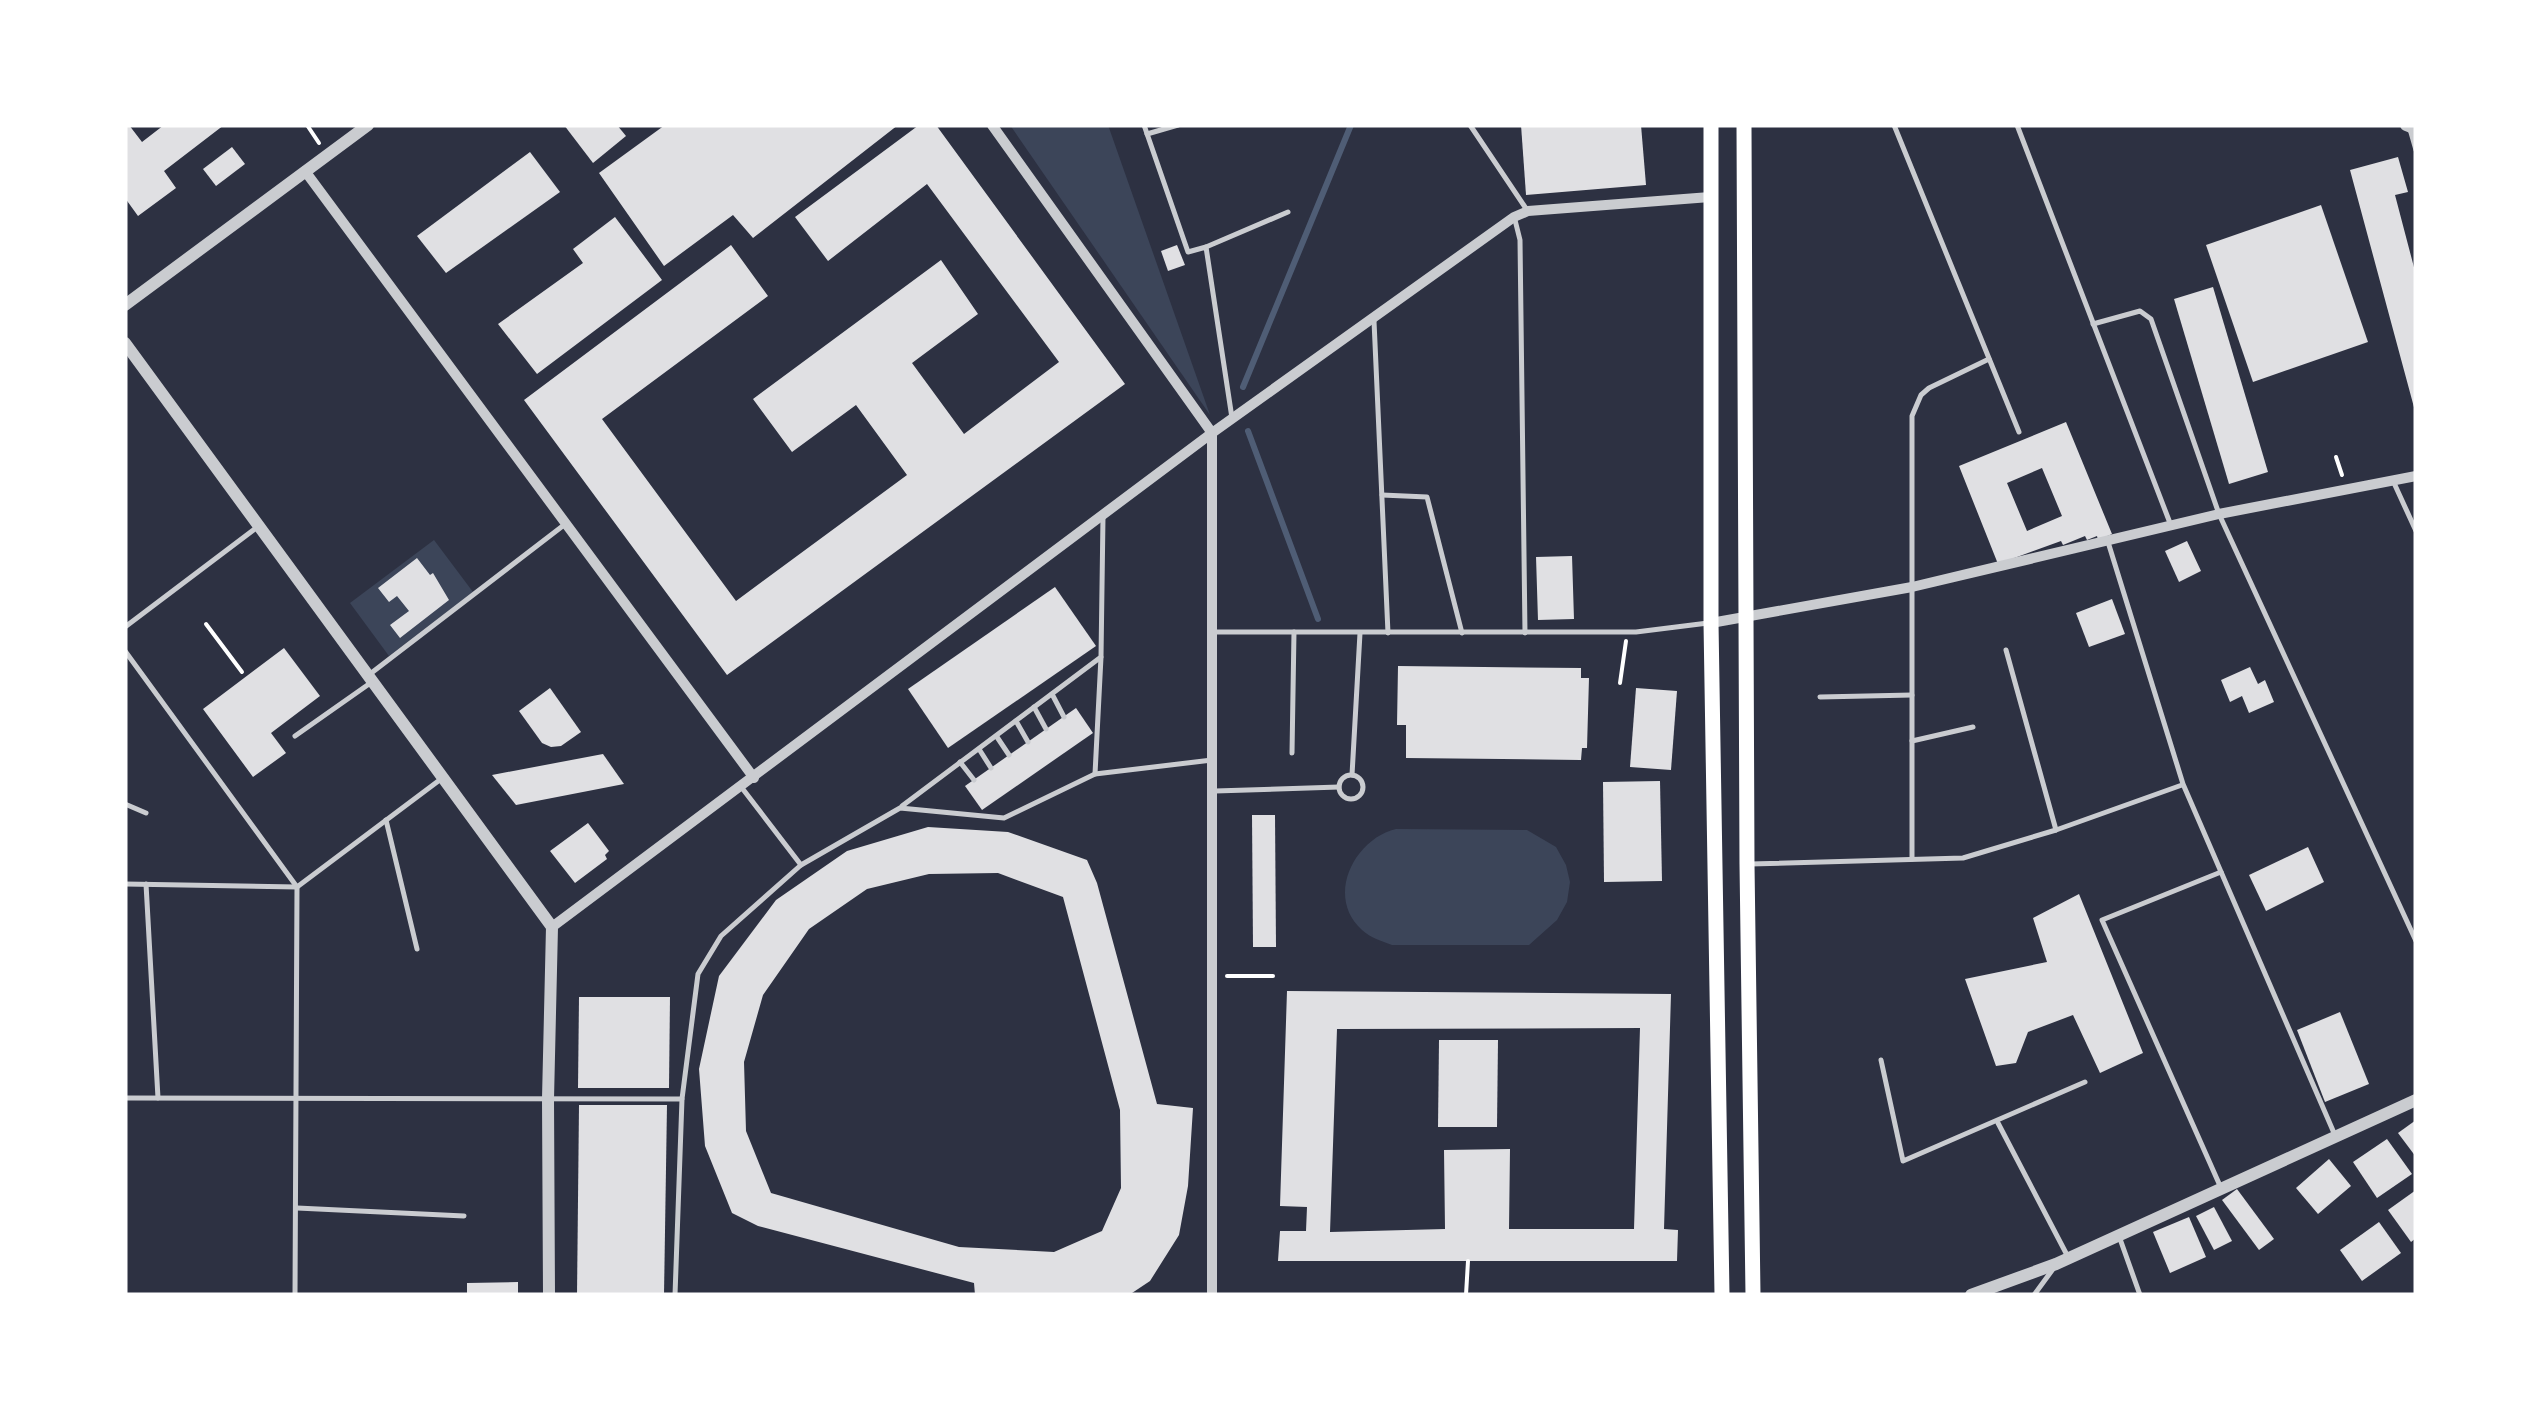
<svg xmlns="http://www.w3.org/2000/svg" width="2541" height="1420" viewBox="0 0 2541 1420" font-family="Quicksand,sans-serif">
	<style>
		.green { fill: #3c4559 }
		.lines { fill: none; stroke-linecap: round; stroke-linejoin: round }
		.stream { stroke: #4f5d75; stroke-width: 6 }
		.building { fill: #e0e0e3; fill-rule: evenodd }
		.path { stroke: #fff; stroke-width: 4 }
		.service { stroke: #caccd0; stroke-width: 5 }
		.minor { stroke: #caccd0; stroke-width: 10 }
		.tertiary { stroke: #caccd0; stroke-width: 12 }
		.primary { stroke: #fff; stroke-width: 15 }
	</style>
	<rect width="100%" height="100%" fill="#2d3142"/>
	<g class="green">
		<path d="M1010 125H1108L1210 415Z"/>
		<path d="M434 540 473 592 389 656 350 603Z"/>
		<path d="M1396 829 1527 830 1556 847 1566 865 1570 882 1567 902 1557 920 1529 945H1392C1381 941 1371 938 1362 930 1325 897 1354 839 1396 829Z"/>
	</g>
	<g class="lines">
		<g class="stream">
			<path d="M1243 387 1351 125"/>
			<path d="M1248 431 1318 619"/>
		</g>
	</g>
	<g class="building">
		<path d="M125 125H129L142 142 164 125H224L164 171 176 188 138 216 125 198Z"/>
		<path d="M564 125H617L626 136 593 163Z"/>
		<path d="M665 125H898L753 238 733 215 664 266 599 173Z"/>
		<path d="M919 125H936L1125 384 727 675 524 400 731 245 768 296 602 419 736 601 907 475 856 405 792 452 753 399 941 260 978 314 912 363 964 434 1059 362 927 184 828 261 795 217Z"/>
		<path d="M1521 125H1641L1646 185 1526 195Z"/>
		<path d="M232 147 245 164 216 186 203 169Z"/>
		<path d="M530 152 560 192 446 273 417 236Z"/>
		<path d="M2398 157 2408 192 2395 195 2416 275 2415 411 2350 170Z"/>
		<path d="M2321 205 2368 342 2253 382 2206 245Z"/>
		<path d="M615 217 662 280 537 374 498 324 583 263 573 249Z"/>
		<path d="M1177 245 1185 265 1168 271 1161 251Z"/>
		<path d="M2213 287 2268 472 2229 484 2174 299Z"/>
		<path d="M2066 422 2112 534 2098 540 2097 536 2087 540 2085 536 2063 545 2061 541 1998 564 1959 466ZM2042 468 2062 516 2027 531 2007 483Z"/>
		<path d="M2187 541 2201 571 2179 582 2165 551Z"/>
		<path d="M1572 556 1574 619 1538 620 1536 557Z"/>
		<path d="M417 558 430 575 433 573 449 600 400 638 390 625 409 611 397 596 389 602 378 588Z"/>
		<path d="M1055 587 1096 646 948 748 908 689Z"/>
		<path d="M2112 599 2125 634 2089 647 2076 613Z"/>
		<path d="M284 648 320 696 271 733 286 753 253 777 203 709Z"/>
		<path d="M1398 666 1581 668V678H1589L1587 748H1582L1581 760 1406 758V725H1397Z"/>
		<path d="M2250 667 2258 684 2265 680 2274 702 2249 713 2242 696 2230 702 2221 680Z"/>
		<path d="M550 688 581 732 561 746 551 747 542 743 519 711Z"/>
		<path d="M1636 688 1677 691 1671 770 1630 767Z"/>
		<path d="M1076 708 1093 733 982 810 965 786Z"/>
		<path d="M603 754 624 784 516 805 492 775Z"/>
		<path d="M1660 781 1662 881 1604 882 1603 782Z"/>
		<path d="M1252 815H1275L1276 947H1253Z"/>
		<path d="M588 823 609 851 605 855 607 859 575 883 550 851Z"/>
		<path d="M928 827 1008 832 1087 860 1097 883 1157 1104 1193 1108 1188 1186 1179 1235 1150 1281 1129 1295H975L974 1283 758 1226 732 1213 705 1146 699 1069 719 976 776 900 847 851ZM998 873 1063 897 1120 1110 1121 1188 1102 1231 1054 1252 959 1247 771 1193 746 1131 744 1062 763 995 809 929 867 889 929 874Z"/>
		<path d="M2308 847 2324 882 2266 911 2249 875Z"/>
		<path d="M2079 894 2143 1053 2100 1073 2073 1015 2028 1032 2016 1063 1996 1066 1965 979 2047 962 2033 918Z"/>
		<path d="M1287 991 1671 994 1664 1229 1678 1230 1677 1261H1278L1280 1231H1306L1307 1207 1280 1206ZM1640 1028 1634 1229H1509L1510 1149 1444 1150 1445 1229 1330 1232 1337 1029Z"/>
		<path d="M579 997H670L669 1088H578Z"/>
		<path d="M2340 1012 2369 1084 2325 1102 2297 1030Z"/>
		<path d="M1439 1040H1498L1497 1127H1438Z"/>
		<path d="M579 1105H667L664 1295H577Z"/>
		<path d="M2416 1120V1157L2398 1133Z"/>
		<path d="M2387 1139 2412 1174 2377 1198 2353 1162Z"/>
		<path d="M2329 1159 2351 1186 2318 1214 2296 1188Z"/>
		<path d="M2237 1189 2274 1239 2259 1250 2222 1200Z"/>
		<path d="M2416 1190V1238L2411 1242 2388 1210Z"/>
		<path d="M2214 1207 2232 1241 2214 1250 2196 1216Z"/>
		<path d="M2189 1217 2206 1257 2170 1273 2153 1232Z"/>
		<path d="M2379 1222 2401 1253 2362 1281 2340 1250Z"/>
		<path d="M518 1282V1295H467V1283Z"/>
	</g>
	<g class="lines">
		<g class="path">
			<path d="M307 125 319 143"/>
			<path d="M2336 457 2342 475"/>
			<path d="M206 624 242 672"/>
			<path d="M1620 683 1626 641"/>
			<path d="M1227 976H1273"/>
			<path d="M1466 1295 1468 1261"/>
		</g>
		<g class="service">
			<path d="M1144 125 1188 252 1206 247 1232 418"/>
			<path d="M1470 125 1527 210"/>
			<path d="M1894 125 2019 432"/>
			<path d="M2017 125 2170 523"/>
			<path d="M2410 129 2416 150"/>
			<path d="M1147 134 1178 125"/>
			<path d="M1515 220 1520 240 1525 633"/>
			<path d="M1206 247 1288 212"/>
			<path d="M1374 321 1388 633"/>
			<path d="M2093 324 2140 311 2151 319 2219 514 2416 941"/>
			<path d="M2394 483 2416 531"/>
			<path d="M1382 495 1427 497 1462 633"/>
			<path d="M2108 542 2183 784 2334 1133"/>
			<path d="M125 627 256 528"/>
			<path d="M1215 632H1636L1708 623"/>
			<path d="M2006 650 2056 830"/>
			<path d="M125 651 297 887 295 1295"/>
			<path d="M370 674 564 525"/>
			<path d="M1052 694 1064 717"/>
			<path d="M1820 697 1912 695"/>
			<path d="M1034 707 1046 729"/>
			<path d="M1016 721 1028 742"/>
			<path d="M295 736 369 684"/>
			<path d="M997 737 1009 755"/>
			<path d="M1912 741 1973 727"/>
			<path d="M979 749 991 768"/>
			<path d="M1292 753 1294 632"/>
			<path d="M960 762 974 780"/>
			<path d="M1095 774 1101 657"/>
			<circle cx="1351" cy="787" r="12"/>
			<path d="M1352 775 1360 633"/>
			<path d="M742 788 801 865"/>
			<path d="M1215 791 1339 787"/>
			<path d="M125 804 146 813"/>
			<path d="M902 806 1101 657 1103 517"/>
			<path d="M386 820 417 949"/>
			<path d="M1912 859V416L1921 395 1929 388 1989 359"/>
			<path d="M1750 864 1963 858 2056 830 2182 785"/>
			<path d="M2221 872 2102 920 2221 1188"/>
			<path d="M125 884 297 887 441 779"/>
			<path d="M146 884 158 1098"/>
			<path d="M1881 1060 1903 1161 2085 1082"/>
			<path d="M125 1098 682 1099"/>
			<path d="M1998 1123 2067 1255"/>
			<path d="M297 1208 464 1216"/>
			<path d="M2119 1236 2140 1295"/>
			<path d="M675 1295 682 1099 698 974 721 936 801 865 900 808 1004 818 1095 774 1212 760"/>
			<path d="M2034 1295 2053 1269"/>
		</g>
		<g class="minor">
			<path d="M992 125 1212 433V1295"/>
			<path d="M305 171 754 778"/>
			<path d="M1711 623 1912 587 2219 514 2416 476"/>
			<path d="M552 927 1212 433 1514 217 1528 211 1710 197"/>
		</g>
		<g class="tertiary">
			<path d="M2406 125 2416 129"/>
			<path d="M125 305 368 125"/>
			<path d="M125 343 552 927 548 1099 549 1295"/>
			<path d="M1971 1295 2056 1264 2416 1100"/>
		</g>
		<g class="primary">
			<path d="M1711 125V623L1722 1295"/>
			<path d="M1744 125 1747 864 1753 1295"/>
		</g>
	</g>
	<rect width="2541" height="1420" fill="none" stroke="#ffffff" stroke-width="255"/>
</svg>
